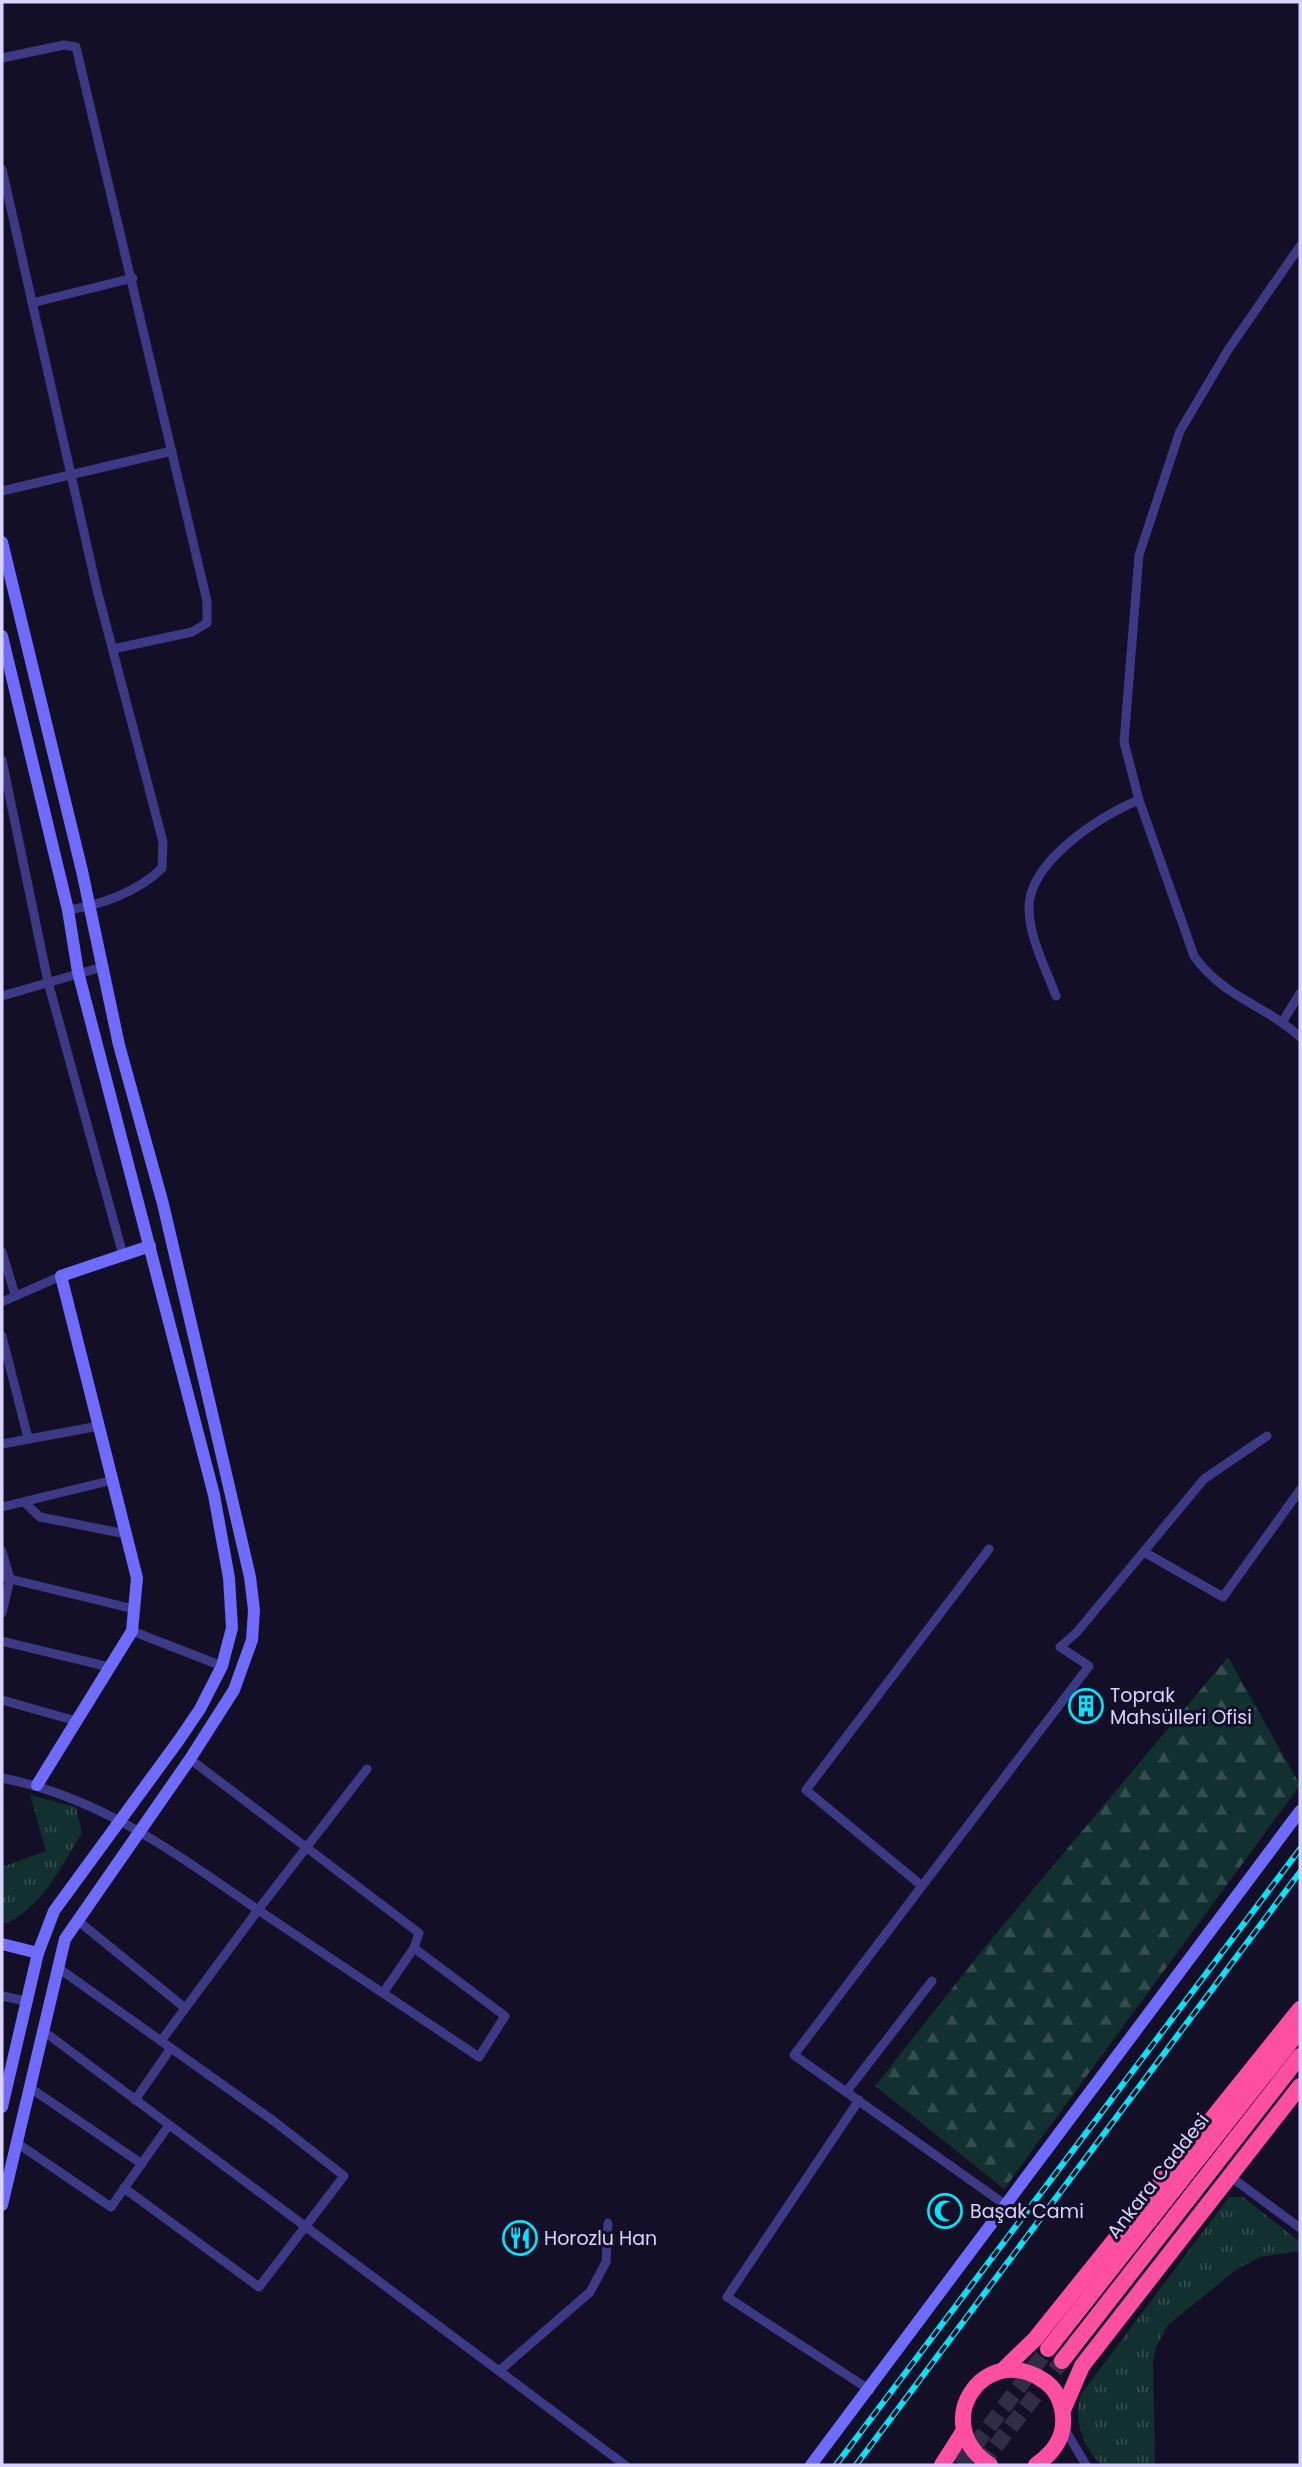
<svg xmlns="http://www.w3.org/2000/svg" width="1302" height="2467" viewBox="0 0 1302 2467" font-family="Poppins,sans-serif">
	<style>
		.grass { fill: url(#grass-tufts) }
		.forest { fill: url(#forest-firs) }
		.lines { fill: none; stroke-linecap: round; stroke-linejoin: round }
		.highway-tunnel { stroke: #312d47; stroke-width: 16; stroke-dasharray: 16 8; stroke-linecap: butt }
		.street { stroke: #3d3a85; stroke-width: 9 }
		.secondary { stroke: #6f6bff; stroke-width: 12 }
		.highway { stroke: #ff4fa3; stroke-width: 16 }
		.rail-casing { stroke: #00e5ff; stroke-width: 6 }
		.rail { stroke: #130f26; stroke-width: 3.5; stroke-dasharray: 10; stroke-linecap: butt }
		.labels { text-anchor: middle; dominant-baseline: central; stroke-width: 6; stroke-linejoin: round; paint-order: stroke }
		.poi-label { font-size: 19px; fill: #d9d4ff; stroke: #130f26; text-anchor: start }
		.street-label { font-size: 19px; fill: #d9d4ff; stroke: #130f26 }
	</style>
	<defs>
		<pattern id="grass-tufts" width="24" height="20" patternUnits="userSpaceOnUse" patternTransform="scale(1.75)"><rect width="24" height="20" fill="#12302f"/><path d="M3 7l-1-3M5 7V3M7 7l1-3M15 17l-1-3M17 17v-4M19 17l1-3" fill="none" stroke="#344d4e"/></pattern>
		<pattern id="forest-firs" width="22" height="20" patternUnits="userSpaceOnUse" patternTransform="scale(1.75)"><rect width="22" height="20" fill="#12302f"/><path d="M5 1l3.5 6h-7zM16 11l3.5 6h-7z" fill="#344d4e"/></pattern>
	</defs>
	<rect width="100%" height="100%" fill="#130f26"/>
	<g class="grass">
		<path d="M30 1795 76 1807 82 1833C60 1868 42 1909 2 1925V1867L46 1851Z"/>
		<path d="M1229 2197H1243L1300 2242V2251L1261 2257 1237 2269 1168 2325 1156 2347 1153 2361 1155 2465H1102C1083 2449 1073 2419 1081 2394Z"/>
	</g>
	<path class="forest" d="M1228 1657 1300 1785 1004 2189 875 2086 985 1947Z"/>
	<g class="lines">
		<g class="highway-tunnel">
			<path d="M960 2465 1048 2349"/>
			<path d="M981 2465 1062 2361"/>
		</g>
		<g class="street">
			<path d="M2 58 64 45 76 47 207 601V623L192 632 113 649"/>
			<path d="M2 169 97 590 163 842 162 868C138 892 101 905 68 910"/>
			<path d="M1300 246 1228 350 1180 431 1139 555 1124 742 1139 800 1194 956C1224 998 1264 1004 1300 1037"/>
			<path d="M32 303 133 278"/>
			<path d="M2 491 172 451"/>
			<path d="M2 760 48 982 123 1255"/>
			<path d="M2 996 102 967"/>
			<path d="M1056 996C1046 969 1029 937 1029 908 1029 861 1101 815 1139 800"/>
			<path d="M1283 1021 1300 993"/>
			<path d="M2 1252 15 1295"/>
			<path d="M2 1302 61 1276"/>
			<path d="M2 1336 28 1438"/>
			<path d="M2 1444 99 1426"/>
			<path d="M24 1502 40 1517 126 1534"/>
			<path d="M2 1507 113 1480"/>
			<path d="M989 1549 806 1790 922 1886 794 2055 1007 2206"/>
			<path d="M2 1551 10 1579 2 1613"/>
			<path d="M1144 1552 1223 1597 1300 1490"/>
			<path d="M2 1577 134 1609"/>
			<path d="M132 1631 222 1666"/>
			<path d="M2 1641 110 1667"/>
			<path d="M2 1700 76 1721"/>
			<path d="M2 1778C101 1797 176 1854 258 1910L367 1769"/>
			<path d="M922 1886 1089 1666 1060 1647 1077 1632 1204 1479 1267 1436"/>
			<path d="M77 1920 185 2008"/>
			<path d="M57 1967 275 2122 344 2176 259 2287 124 2188"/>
			<path d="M383 1993 414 1948"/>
			<path d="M2 1996 26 2001"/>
			<path d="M42 2030 625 2465"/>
			<path d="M161 2041 258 1910 479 2057 505 2016 414 1948 419 1933 190 1759"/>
			<path d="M29 2087 142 2164"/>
			<path d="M847 2091 932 1981"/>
			<path d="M135 2100 171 2048"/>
			<path d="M859 2100 727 2297 870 2390"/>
			<path d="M17 2143 111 2207 169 2125"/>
			<path d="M1231 2177 1300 2228"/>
			<path d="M499 2371 590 2292 606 2262 608 2223"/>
			<path d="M1064 2428 1086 2465"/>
		</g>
		<g class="secondary">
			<path d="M2 542 82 871 119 1045 163 1204 214 1422 250 1577 254 1610 252 1640 234 1690 190 1759 65 1939 2 2205"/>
			<path d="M2 636 68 910 78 972 214 1495 229 1578 232 1628 222 1666 200 1709 179 1740 54 1911 38 1953 2 2107"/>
			<path d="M37 1785 132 1631 137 1578 61 1276 150 1246"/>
			<path d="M2 1944 38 1953"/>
			<path d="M811 2465 1300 1811"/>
		</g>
		<g class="highway">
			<path d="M1048 2349 1300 2030"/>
			<path d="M1062 2361 1300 2056"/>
			<path d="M1003 2370 1035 2339 1300 2009"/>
			<path d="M1063 2410 1082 2366 1300 2086"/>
			<path d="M942 2465 963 2432"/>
			<path d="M990 2465C928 2424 984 2341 1043 2380 1055 2387 1062 2402 1063 2416 1065 2438 1053 2453 1036 2465"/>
		</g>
		<g class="rail-casing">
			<g id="rail">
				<path d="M836 2465 1300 1849"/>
				<path d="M856 2465 1300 1872"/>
			</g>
		</g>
		<use href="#rail" class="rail"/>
	</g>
	<defs>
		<g id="building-ring" transform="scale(1.75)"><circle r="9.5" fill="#130f26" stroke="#00e5ff" stroke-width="1.5"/><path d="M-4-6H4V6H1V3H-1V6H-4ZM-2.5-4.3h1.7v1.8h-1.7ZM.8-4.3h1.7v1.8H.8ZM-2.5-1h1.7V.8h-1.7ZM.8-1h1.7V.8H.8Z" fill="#00e5ff"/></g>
		<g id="mosque-ring" transform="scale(1.75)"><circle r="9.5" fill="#130f26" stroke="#00e5ff" stroke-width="1.5"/><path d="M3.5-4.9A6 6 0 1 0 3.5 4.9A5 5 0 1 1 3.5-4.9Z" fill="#00e5ff"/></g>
		<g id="restaurant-ring" transform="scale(1.75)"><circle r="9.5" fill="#130f26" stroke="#00e5ff" stroke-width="1.5"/><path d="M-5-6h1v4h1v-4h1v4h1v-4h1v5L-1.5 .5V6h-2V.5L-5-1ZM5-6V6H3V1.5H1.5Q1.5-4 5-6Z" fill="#00e5ff"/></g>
	</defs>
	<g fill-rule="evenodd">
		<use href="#building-ring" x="1086" y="1706"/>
		<use href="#mosque-ring" x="945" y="2211"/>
		<use href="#restaurant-ring" x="520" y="2238"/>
	</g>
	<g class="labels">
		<g class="poi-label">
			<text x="1110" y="1695">Toprak<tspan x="1110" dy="22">Mahsülleri Ofisi</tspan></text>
			<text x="970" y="2211">Başak Cami</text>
			<text x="544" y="2238">Horozlu Han</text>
		</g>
		<g class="street-label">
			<text transform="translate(1158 2176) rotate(-52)">Ankara Caddesi</text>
		</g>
	</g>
	<rect width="1302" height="2467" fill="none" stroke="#d9d4ff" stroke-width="7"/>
</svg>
